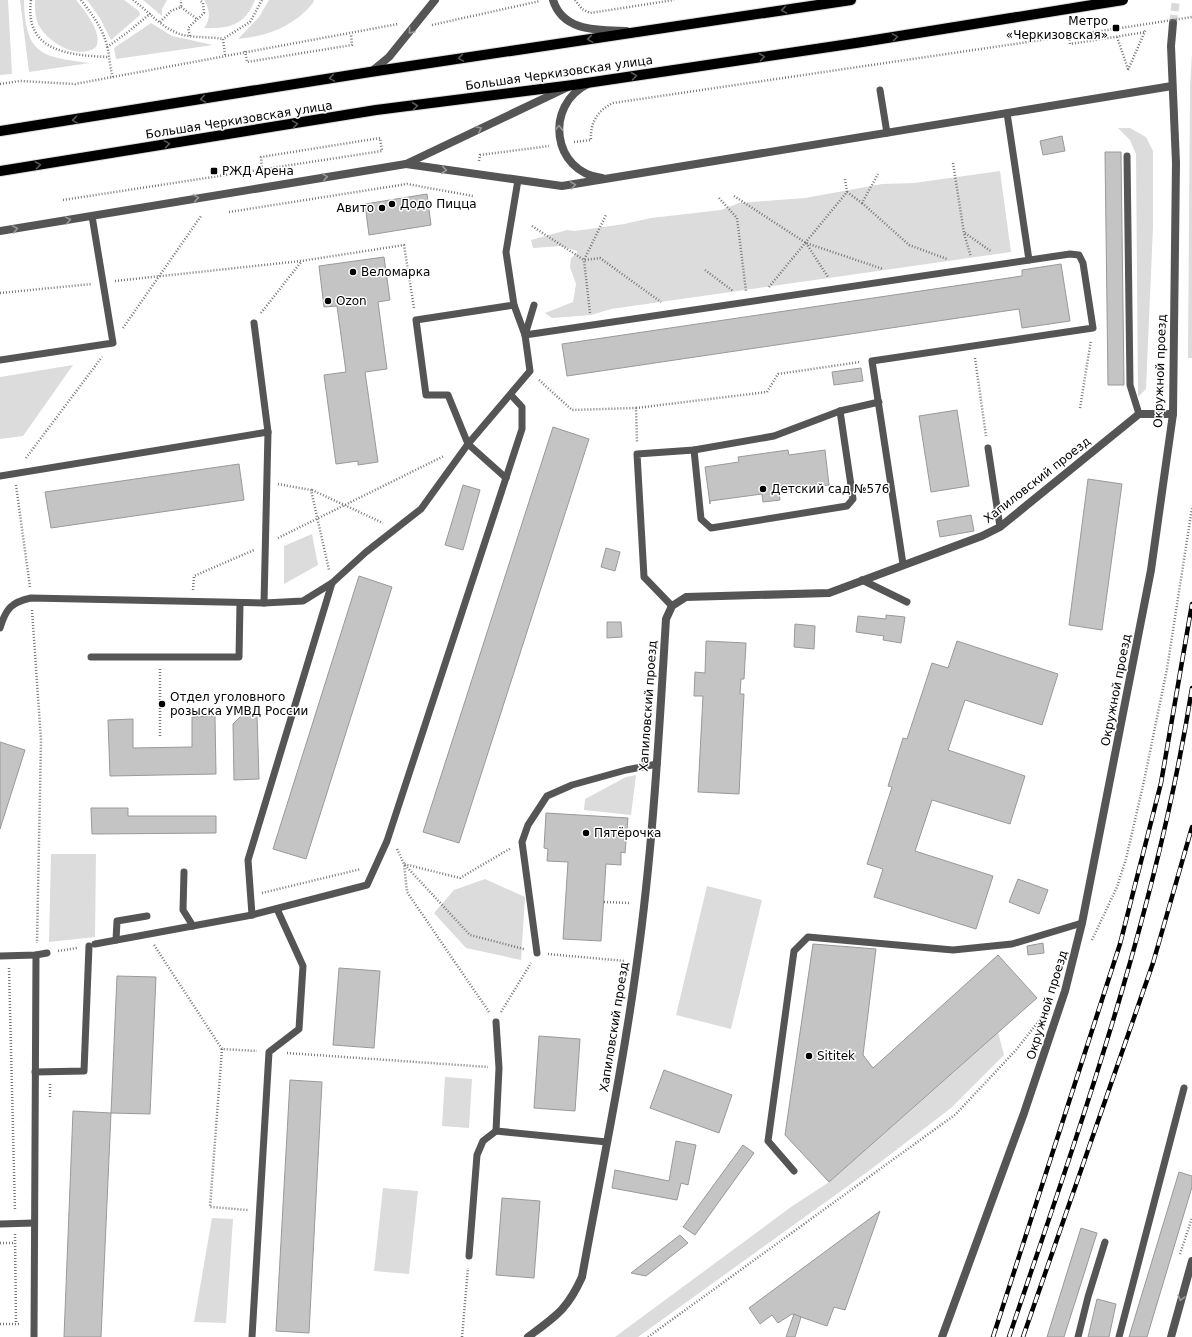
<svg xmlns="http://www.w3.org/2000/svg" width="1192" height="1337" viewBox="0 0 1192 1337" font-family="'DejaVu Sans',sans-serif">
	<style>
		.green { fill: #dcdcdc }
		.building { fill: #c4c4c4; stroke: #999 }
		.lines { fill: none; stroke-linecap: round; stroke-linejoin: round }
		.tertiary-tunnel { stroke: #d9d9d9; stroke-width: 8; stroke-dasharray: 8 4; stroke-linecap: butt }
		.primary-casing { stroke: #dbdbdb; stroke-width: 12 }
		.path { stroke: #777; stroke-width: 2.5; stroke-dasharray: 1 2; stroke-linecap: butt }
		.service { stroke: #555; stroke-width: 7 }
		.minor { stroke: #555; stroke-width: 8 }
		.tertiary { stroke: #555; stroke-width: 8 }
		.primary { stroke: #000; stroke-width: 10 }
		.rail-casing { stroke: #000; stroke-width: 4.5 }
		.rail { stroke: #fff; stroke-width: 3; stroke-dasharray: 9; stroke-linecap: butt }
		.primary-bridge-casing { stroke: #dbdbdb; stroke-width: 12; stroke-linecap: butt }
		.path-bridge { stroke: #777; stroke-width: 2.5; stroke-dasharray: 1 2; stroke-linecap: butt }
		.primary-bridge { stroke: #000; stroke-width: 10 }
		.oneway { stroke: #595959 }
		.oneway2 { stroke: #999 }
		.poi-dot { fill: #000; stroke: #fff; stroke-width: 1.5 }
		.labels { text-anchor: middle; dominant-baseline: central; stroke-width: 3; stroke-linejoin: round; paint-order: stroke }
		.poi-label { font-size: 12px; fill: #000; stroke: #fff; text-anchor: start }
		.street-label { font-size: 12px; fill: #000; stroke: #fff }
	</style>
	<rect width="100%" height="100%" fill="#fff"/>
	<g class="green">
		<path d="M0 0H8L12 74 0 75Z"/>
		<path d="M20 0H24C25 55 42 57 90 63L29 72Z"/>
		<path d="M35 0H76C85 11 103 33 96 47 78 61 47 42 38 24 35 16 35 9 35 0Z"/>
		<path d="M87 0H124L139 11 140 15 111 40 100 18Z"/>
		<path d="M143 0H167L162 9V16Z"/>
		<path d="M204 0H255C245 25 229 29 204 28 211 19 210 10 204 0Z"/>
		<path d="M269 0H314L313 3C293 27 268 36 238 39L259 17Z"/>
		<path d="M151 23 172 36 213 45 116 59 114 48Z"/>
		<path d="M1192 53V358H1188L1190 87Z"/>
		<path d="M1118 128H1130L1146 137 1153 151V227L1146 389 1138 397 1136 154 1130 140Z"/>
		<path d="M1000 171 1011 252 611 309 591 315 552 318 545 313 573 302 576 284 570 267 571 258 577 253V251L561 246 533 248 531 240 567 230 575 231 624 224 651 218 721 210 739 203 805 198 882 184 914 183Z"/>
		<path d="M73 365 23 436 0 439V377Z"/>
		<path d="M312 534 318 565 284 584V546Z"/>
		<path d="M636 775 631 815 584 810 585 799 626 777Z"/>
		<path d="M51 854H96L95 937 49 942Z"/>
		<path d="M485 879 525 897 521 960 466 948 434 913 454 890Z"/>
		<path d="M707 886 762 900 731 1029 676 1015Z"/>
		<path d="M998 1032 1004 1055 951 1108 866 1173 638 1337H615L791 1207 829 1182Z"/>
		<path d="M445 1077 472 1079 469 1128 442 1126Z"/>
		<path d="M383 1188 418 1191 409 1274 374 1271Z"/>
		<path d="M212 1218 233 1219 226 1323 194 1322Z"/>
	</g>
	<g class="building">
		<path d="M1062 136 1065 151 1043 155 1040 141Z"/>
		<path d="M1105 152H1121L1124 385H1108Z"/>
		<path d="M427 194 431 225 369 235 365 204Z"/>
		<path d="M384 257 390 300 378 302 387 369 365 372 378 462 358 465V461L336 464 324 375 346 372 337 306 324 307 319 266Z"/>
		<path d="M1061 264 1070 321 1022 328 1019 309 567 376 562 344 1022 276V270Z"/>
		<path d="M861 368 863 381 834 385 832 372Z"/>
		<path d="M957 410 969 486 931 492 919 416Z"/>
		<path d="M553 427 589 439 459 843 423 832Z"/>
		<path d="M788 450 789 455 825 450 829 485 779 491 780 500 763 502 762 494 710 501V504L705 467 739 462 738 457Z"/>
		<path d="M239 464 244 500 51 528 45 492Z"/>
		<path d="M1088 479 1122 484 1102 630 1069 625Z"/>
		<path d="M463 485 480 490 463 550 445 545Z"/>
		<path d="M971 515 974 531 940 537 937 521Z"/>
		<path d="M606 548 620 552 615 571 601 567Z"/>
		<path d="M359 576 392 587 306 859 273 849Z"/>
		<path d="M886 615 905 617 901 643 883 640 884 636 856 632 858 616 886 619Z"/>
		<path d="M607 622H621L622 637 607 638Z"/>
		<path d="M795 624 815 626 814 649 794 647Z"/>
		<path d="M706 641 746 643 744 679H741L740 694H744L739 794 698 792 703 696H694L695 672 705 673Z"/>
		<path d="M957 641 1058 674 1042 725 965 700 948 750 1025 776 1010 824 932 800 915 851 993 876 976 929 874 897 883 869 867 864 892 787 888 786 903 738 907 739 932 663 948 668Z"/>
		<path d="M242 715H257L259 779 234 780 233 724Z"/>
		<path d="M215 716 216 774 110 776 108 720 133 719V748L192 747V717Z"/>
		<path d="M0 742 25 750 0 829Z"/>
		<path d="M91 808H128V816H216V833L92 834Z"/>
		<path d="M546 813 628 818 625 853 621 852V865L606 864 601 941 563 939 568 862 547 861 548 849 544 848Z"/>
		<path d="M1018 879 1048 890 1039 914 1009 902Z"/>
		<path d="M1043 943 1044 953 1028 955 1027 946Z"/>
		<path d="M813 944 876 949 863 1055 873 1068 998 955 1037 998 829 1182 785 1135Z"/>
		<path d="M339 968 380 971 374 1048 333 1045Z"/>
		<path d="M117 976 156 977 150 1114 111 1113Z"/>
		<path d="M539 1036 580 1039 575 1111 534 1108Z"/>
		<path d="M664 1070 732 1095 719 1133 650 1108Z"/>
		<path d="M290 1080 322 1082 309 1333 276 1331Z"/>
		<path d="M73 1111 111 1113 101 1337H64Z"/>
		<path d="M676 1141 696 1145 688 1185 681 1183 677 1200 612 1188 615 1170 669 1181Z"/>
		<path d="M743 1145 754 1153 695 1235 683 1227Z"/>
		<path d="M1179 1172 1192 1176V1187L1147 1337H1129Z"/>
		<path d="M502 1198 540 1201 534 1278 496 1275Z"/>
		<path d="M880 1211 845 1310 834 1307 827 1326 792 1314 778 1323 772 1315 760 1324 749 1308Z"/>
		<path d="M1081 1228 1097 1233 1064 1337H1047Z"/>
		<path d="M680 1235 688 1243 646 1276 631 1273Z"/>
		<path d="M1097 1299 1116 1304 1109 1337H1088Z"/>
		<path d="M794 1314 801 1317 795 1337H786Z"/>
	</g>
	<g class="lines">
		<path class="tertiary-tunnel" d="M1173 23 1176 0"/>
		<g class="primary-casing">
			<g id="primary">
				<path d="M0 131 370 72 851 0"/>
				<path d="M0 171 376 110 573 85 856 43"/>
			</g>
		</g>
		<g class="path">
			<path d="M31 0C24 52 69 55 108 57"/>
			<path d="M81 0C92 14 103 29 107 46 110 56 109 66 113 77"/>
			<path d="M133 0C147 10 159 25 175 32 189 39 208 36 223 39"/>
			<path d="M575 0 582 9 590 13 674 0"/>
			<path d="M181 7 197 19"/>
			<path d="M160 22 171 11 181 7V0"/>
			<path d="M432 25 540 1"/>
			<path d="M190 36 188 28 204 13 203 3 200 0"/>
			<path d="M1117 37 1128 69"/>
			<path d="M107 47 128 32 151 13"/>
			<path d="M245 51 247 62 352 45 351 34"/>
			<path d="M225 55 223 39 250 22 262 0"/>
			<path d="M1128 70 1146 29"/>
			<path d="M0 84 20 81 75 84 398 24"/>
			<path d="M574 142 591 140C590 123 597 111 613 103L1069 36 1070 44 1146 32"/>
			<path d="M479 161 480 155 549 146"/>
			<path d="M953 163 964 233 971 257"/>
			<path d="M847 192 862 203 878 174"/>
			<path d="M734 196 806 243 883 269"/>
			<path d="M719 198 737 218 746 291"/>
			<path d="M63 200 382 151 380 138 261 157 262 169"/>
			<path d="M862 203 909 245 947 259"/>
			<path d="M229 212 407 184 473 196"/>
			<path d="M532 226 584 260 600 258 661 302"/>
			<path d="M965 233 992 252"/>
			<path d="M806 243 828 277"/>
			<path d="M705 270 733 291"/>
			<path d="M115 281 301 261 404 245 414 308"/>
			<path d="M769 287 847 192 845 179"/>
			<path d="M0 293 92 284"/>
			<path d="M261 313 301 262"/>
			<path d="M590 313 584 260 606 215"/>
			<path d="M123 328 201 216"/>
			<path d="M975 358 986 436"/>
			<path d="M539 380 572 410 636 408 637 442"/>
			<path d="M636 408 767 392 778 374 860 362"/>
			<path d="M1080 408 1091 340"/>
			<path d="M26 458 102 357"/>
			<path d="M278 484 311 490 329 570"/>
			<path d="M16 485 30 587"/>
			<path d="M312 490 383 523"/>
			<path d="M278 538 444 456"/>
			<path d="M193 590 194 576 254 550"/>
			<path d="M32 610 41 740 37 943"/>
			<path d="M160 736V668"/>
			<path d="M397 849 404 864 470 935 524 949"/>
			<path d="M262 893 361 869"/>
			<path d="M604 902 631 903"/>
			<path d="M1092 940 1117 887 1126 859 1144 781 1167 669 1192 508"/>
			<path d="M154 945 222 1049 257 1051"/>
			<path d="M58 951 77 948"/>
			<path d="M548 954 625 961"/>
			<path d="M9 968 15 1211"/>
			<path d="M489 1012 407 892 404 864 460 878 511 848"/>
			<path d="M501 1012 531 963"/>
			<path d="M222 1049 210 1207 248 1210"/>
			<path d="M287 1053 488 1067"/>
			<path d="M50 1097V1084"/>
			<path d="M15 1234 16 1324"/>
			<path d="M0 1243H15"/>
			<path d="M1180 1254 1192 1218"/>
			<path d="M0 1324H21"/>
			<path d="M462 1337 468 1268"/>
			<path d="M648 1337 956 1114 1016 1050 1042 1017"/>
		</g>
		<g class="service">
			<path d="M880 90 887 133"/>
			<path d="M1007 113 1029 260"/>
			<path d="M1127 156 1130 385 1139 414"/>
			<path d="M534 305 525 335 1070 254 1079 255 1083 263 1093 328 872 361 903 564"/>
			<path d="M254 323 268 432 264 603"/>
			<path d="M0 360 113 343 92 216"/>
			<path d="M988 448 1000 527"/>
			<path d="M694 450 701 519 711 528 847 506 853 499 840 411"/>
			<path d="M0 476 268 432"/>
			<path d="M506 478 468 444 448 395H426L416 320 514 305"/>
			<path d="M862 580 907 602"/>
			<path d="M672 606 644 577 637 454 694 450 774 436 840 411 879 402"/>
			<path d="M0 628C6 608 12 602 31 598L264 603 303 601 332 583"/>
			<path d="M91 657H239L240 603"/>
			<path d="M184 872 183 910 193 926"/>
			<path d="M252 915 248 860 332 583 366 552 421 509 468 444 530 371 525 335 514 305 506 252 518 180"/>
			<path d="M116 940 117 921 147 916"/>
			<path d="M95 944 252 915 367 885 387 841 522 429V407L511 395"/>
			<path d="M537 953 522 842 528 825 547 796 572 785 626 770 657 764"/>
			<path d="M0 956 36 955 47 953"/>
			<path d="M496 1022 499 1068 496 1131"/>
			<path d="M35 1072 84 1071 89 946"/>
			<path d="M794 1171 768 1141 794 951 808 937 953 950 1012 944 1082 923"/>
			<path d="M0 1224 34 1223"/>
			<path d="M469 1256 477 1155 483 1141 496 1131 607 1142"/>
			<path d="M34 1337 36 955"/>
			<path d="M252 1337 269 1052 299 1029 303 966 277 909"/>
			<path d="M1078 1337 1088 1297 1105 1242"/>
			<path d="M1119 1337 1184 1088"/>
		</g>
		<path class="minor" d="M528 1337C556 1316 567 1310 582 1277 601 1172 623 1067 637 962 653 848 659 733 666 619L672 606 686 597 829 593 982 536 1000 527 1139 414H1173"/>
		<g class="tertiary">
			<path d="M553 0C563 32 598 30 626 31"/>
			<path d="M372 71 389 57 435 0"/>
			<path d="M588 84C544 105 552 172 602 178"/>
			<path d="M406 164 562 186 1172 86"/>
			<path d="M0 231 406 164 568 87"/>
			<path d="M942 1337 1024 1113 1065 991 1082 923 1151 570 1173 414 1176 163 1171 46 1173 23"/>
			<path d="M1171 1337 1192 1261"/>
		</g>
		<use href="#primary" class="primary"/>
		<g class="rail-casing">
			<g id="rail">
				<path d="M993 1337 1120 944 1161 783 1192 604"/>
				<path d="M1009 1337C1081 1124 1157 911 1192 688"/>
				<path d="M1023 1337 1153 963 1192 827"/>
			</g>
		</g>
		<use href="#rail" class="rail"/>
		<g class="primary-bridge-casing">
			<path id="primary-bridge" d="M856 43 1123 0"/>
		</g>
		<path class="path-bridge" d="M1069 36 1192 17"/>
		<use href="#primary-bridge" class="primary-bridge"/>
	</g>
	<defs><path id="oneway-chevron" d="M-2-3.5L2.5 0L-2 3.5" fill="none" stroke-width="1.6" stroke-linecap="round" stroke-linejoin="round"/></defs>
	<g class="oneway">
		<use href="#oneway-chevron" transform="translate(784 10) rotate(171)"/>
		<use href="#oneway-chevron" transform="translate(895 37) rotate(-9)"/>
		<use href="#oneway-chevron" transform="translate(590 39) rotate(171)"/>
		<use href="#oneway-chevron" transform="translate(762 57) rotate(-8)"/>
		<use href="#oneway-chevron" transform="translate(461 58) rotate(171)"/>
		<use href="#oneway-chevron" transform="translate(634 76) rotate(-8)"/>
		<use href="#oneway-chevron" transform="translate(332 78) rotate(171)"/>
		<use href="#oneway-chevron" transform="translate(203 99) rotate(171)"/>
		<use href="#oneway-chevron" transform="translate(415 106) rotate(-7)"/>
		<use href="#oneway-chevron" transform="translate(75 120) rotate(171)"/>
		<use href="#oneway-chevron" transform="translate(295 124) rotate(-9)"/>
		<use href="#oneway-chevron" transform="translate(167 144) rotate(-9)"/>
		<use href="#oneway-chevron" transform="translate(38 165) rotate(-9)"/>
	</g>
	<g class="oneway2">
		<use href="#oneway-chevron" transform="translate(411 31) rotate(130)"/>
		<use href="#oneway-chevron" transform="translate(559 128) rotate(-89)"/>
		<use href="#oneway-chevron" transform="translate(479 129) rotate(-25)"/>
		<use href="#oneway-chevron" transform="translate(444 170) rotate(8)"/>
		<use href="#oneway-chevron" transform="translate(325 177) rotate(-9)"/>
		<use href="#oneway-chevron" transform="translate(573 185) rotate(-9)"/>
		<use href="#oneway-chevron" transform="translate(196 198) rotate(-9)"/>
		<use href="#oneway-chevron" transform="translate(68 220) rotate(-10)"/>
		<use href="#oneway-chevron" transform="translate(15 229) rotate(-10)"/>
		<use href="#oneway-chevron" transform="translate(1181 1298) rotate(105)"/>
	</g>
	<g class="poi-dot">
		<rect x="1112" y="24" width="8" height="8" rx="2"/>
		<rect x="210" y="167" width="8" height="8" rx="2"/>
		<circle cx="392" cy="204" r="4"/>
		<circle cx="382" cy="208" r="4"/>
		<circle cx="353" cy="272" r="4"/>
		<circle cx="328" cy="301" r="4"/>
		<circle cx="763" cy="489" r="4"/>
		<circle cx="162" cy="704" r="4"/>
		<circle cx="586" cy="833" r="4"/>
		<circle cx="809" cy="1056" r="4"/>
	</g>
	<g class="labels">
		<g class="poi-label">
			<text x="1108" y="21" text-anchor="end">Метро<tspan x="1108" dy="14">«Черкизовская»</tspan></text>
			<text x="222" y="171">РЖД Арена</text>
			<text x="400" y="204">Додо Пицца</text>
			<text x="374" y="208" text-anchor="end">Авито</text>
			<text x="361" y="272">Веломарка</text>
			<text x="336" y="301">Ozon</text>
			<text x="771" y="489">Детский сад №576</text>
			<text x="170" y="697">Отдел уголовного<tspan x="170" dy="14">розыска УМВД России</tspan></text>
			<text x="594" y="833">Пятёрочка</text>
			<text x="817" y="1056">Sititek</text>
		</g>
		<g class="street-label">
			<text transform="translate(559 73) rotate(-8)">Большая Черкизовская улица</text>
			<text transform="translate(239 120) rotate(-9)">Большая Черкизовская улица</text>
			<text transform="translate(1160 371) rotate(-88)">Окружной проезд</text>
			<text transform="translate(1037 480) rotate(-38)">Хапиловский проезд</text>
			<text transform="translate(1116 690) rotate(-79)">Окружной проезд</text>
			<text transform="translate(648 706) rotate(-86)">Хапиловский проезд</text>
			<text transform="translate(1047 1005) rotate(-73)">Окружной проезд</text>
			<text transform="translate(614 1027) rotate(-81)">Хапиловский проезд</text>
		</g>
	</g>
</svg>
